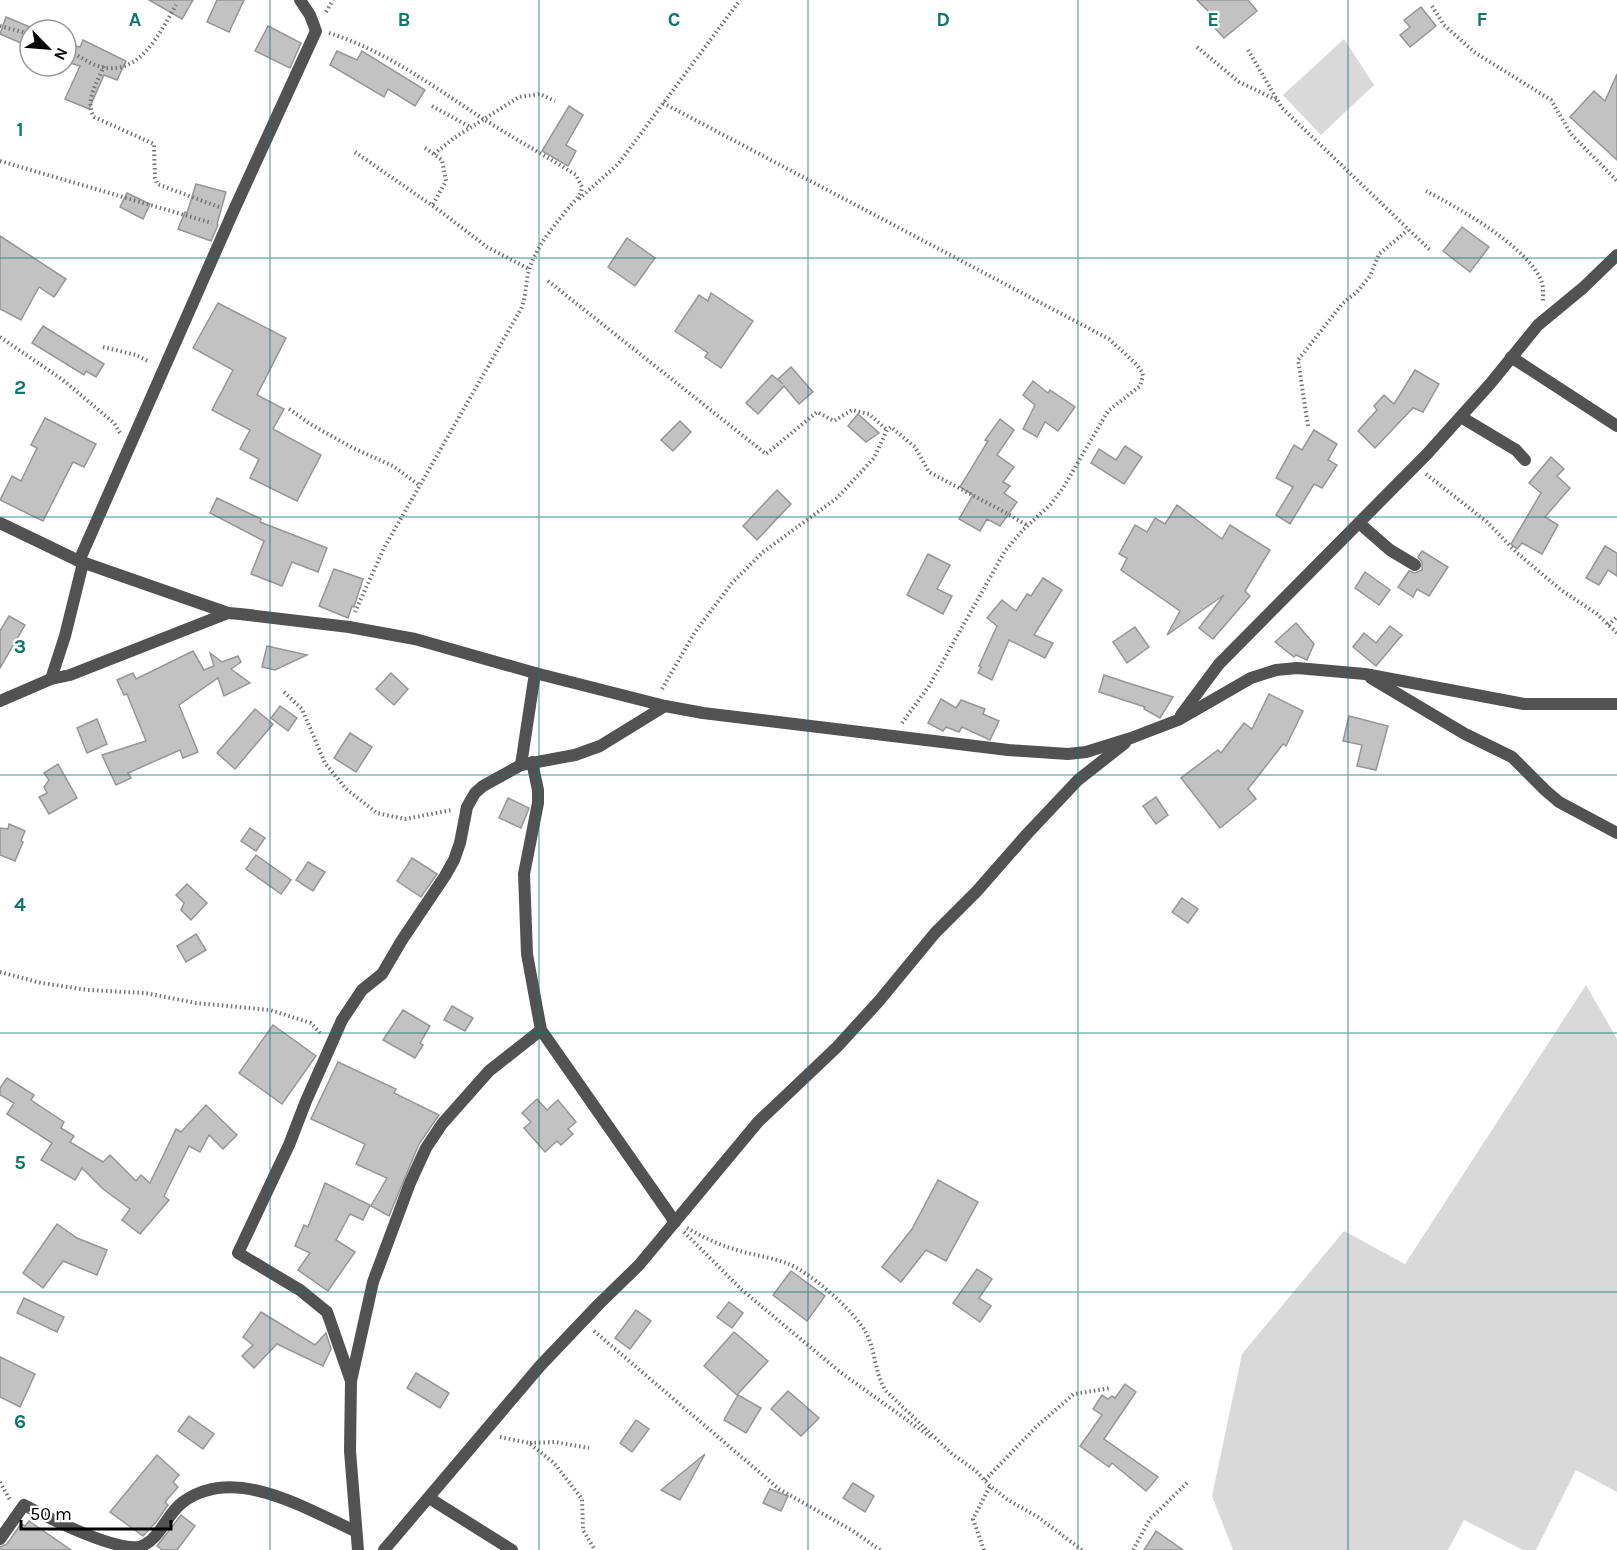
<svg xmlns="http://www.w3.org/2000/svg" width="1617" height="1550" viewBox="0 0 1617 1550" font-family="Karla,sans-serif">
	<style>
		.green { fill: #d9d9d9 }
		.building { fill: #c2c2c2; stroke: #969696; stroke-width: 1.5 }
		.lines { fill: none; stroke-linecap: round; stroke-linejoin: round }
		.path { stroke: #747474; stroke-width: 4; stroke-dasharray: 1.5 3; stroke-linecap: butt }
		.minor { stroke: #525252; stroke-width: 12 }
		.grid { fill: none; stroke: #0f766e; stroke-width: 1.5; stroke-opacity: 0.55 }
		.grid-label { font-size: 20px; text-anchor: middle; font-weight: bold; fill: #0f766e; stroke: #fff; stroke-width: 4.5; stroke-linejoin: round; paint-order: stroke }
	</style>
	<rect width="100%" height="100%" fill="#fff"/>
	<g class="green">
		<path d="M1344 39 1374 85 1321 135 1283 95Z"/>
		<path d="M1586 985 1617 1039V1492L1576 1470 1536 1550H1523L1464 1520 1448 1550H1233L1212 1496 1242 1354 1344 1231 1405 1264Z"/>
	</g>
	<g class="building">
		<path d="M149 0H193L182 19Z"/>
		<path d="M217 0H244L229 32 207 22Z"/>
		<path d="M1197 0H1248L1257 11 1224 38 1214 27 1219 22Z"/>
		<path d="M1421 7 1436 26 1410 47 1400 35 1410 27 1404 20Z"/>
		<path d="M6 17 30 27V47L0 34Z"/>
		<path d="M268 26 301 43 290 68 255 51Z"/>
		<path d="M83 40 126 61 117 80 104 75 89 109 65 99 80 66 66 62V54L69 44 80 47Z"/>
		<path d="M337 51 357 60 362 51 425 90 415 106 388 89 384 97 330 65Z"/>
		<path d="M1617 74V160L1570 117 1594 91 1605 101Z"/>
		<path d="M569 106 583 115 566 145 576 151 568 166 542 151Z"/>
		<path d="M196 184 226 192 217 224 218 225 211 241 178 229 185 212 187 213Z"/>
		<path d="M127 193 150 204 143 219 120 207Z"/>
		<path d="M1462 227 1489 247 1470 272 1443 251Z"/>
		<path d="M0 236 66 279 54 297 39 287 21 320 0 309Z"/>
		<path d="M627 238 655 258 635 286 608 267Z"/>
		<path d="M711 293 753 321 721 368 705 357 708 353 675 331 699 295 708 301Z"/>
		<path d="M218 303 286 338 257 395 284 409 273 429 321 455 297 501 250 478 259 459 240 449 250 430 212 410 233 370 193 348Z"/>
		<path d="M43 326 104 364 96 377 86 371 84 375 32 343Z"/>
		<path d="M791 367 813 392 799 404 784 386 758 414 746 403 772 375 783 384 778 379Z"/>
		<path d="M1415 370 1439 384 1423 412 1413 408 1375 448 1358 431 1377 410 1374 406 1384 395 1394 404Z"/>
		<path d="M1033 381 1048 393 1050 390 1075 407 1058 431 1045 422 1037 437 1023 429 1035 405 1023 395Z"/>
		<path d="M858 414 879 433 866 442 848 426Z"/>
		<path d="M45 418 96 444 84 467 73 462 43 521 0 500 12 476 21 481 37 448 31 445Z"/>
		<path d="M1000 419 1014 430 997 455 1014 467 1003 482 1010 486 1004 493 1017 502 1000 526 987 519 980 531 959 519 973 495 960 487 988 441 985 440Z"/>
		<path d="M680 421 691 432 673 451 661 440Z"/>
		<path d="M1314 430 1337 444 1328 460 1337 465 1322 488 1314 484 1290 524 1276 515 1293 487 1276 478 1294 445 1302 450Z"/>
		<path d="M1125 446 1142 457 1124 484 1091 463 1099 449 1116 460Z"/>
		<path d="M1551 457 1564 469 1557 476 1570 488 1545 517 1558 525 1542 554 1522 543 1517 549 1511 544 1541 493 1529 483Z"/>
		<path d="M777 490 791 504 757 540 743 526Z"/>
		<path d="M217 498 261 519 260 522 327 548 318 572 292 562 282 586 251 574 264 541 210 513Z"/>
		<path d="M1177 505 1222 539 1230 525 1270 550 1245 591 1250 596 1213 639 1199 628 1224 595 1167 635 1180 611 1121 570 1127 558 1119 554 1135 525 1147 532 1155 518 1165 524Z"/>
		<path d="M1605 546 1617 553V576L1608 570 1599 585 1586 578Z"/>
		<path d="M1422 551 1448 567 1429 596 1417 589 1413 597 1398 587 1409 571 1415 573 1422 570V562L1418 557Z"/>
		<path d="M928 554 950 565 937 589 952 596 943 614 907 595Z"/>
		<path d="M334 569 363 579 354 607 352 606 348 618 319 606Z"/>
		<path d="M1365 572 1390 590 1379 605 1355 588Z"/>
		<path d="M1043 578 1062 590 1034 635 1053 643 1045 658 1009 640 992 680 978 673 981 667 979 666 997 626 987 618 1002 600 1016 611 1027 594 1031 596Z"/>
		<path d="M9 616 25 625 0 668V631Z"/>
		<path d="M1296 623 1314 644 1307 660 1296 655 1294 657 1275 642Z"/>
		<path d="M1390 626 1402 635 1376 666 1353 647 1364 633 1376 643Z"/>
		<path d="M1135 627 1149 647 1127 663 1113 642Z"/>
		<path d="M267 646 307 655 275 670 262 667Z"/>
		<path d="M193 651 204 670 214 666 210 653 222 662 238 656 241 662 231 669 250 683 224 696 218 678 179 705 198 752 183 758 180 750 128 773 131 778 116 785 102 755 146 741 127 694 124 695 117 680 133 673 136 679Z"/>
		<path d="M391 673 408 689 394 705 376 689Z"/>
		<path d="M1104 675 1125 682 1173 697 1160 718 1144 709 1145 707 1099 692Z"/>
		<path d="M1269 694 1303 711 1286 746 1283 744 1248 789 1256 799 1220 828 1181 778 1218 750 1221 753 1244 723 1252 729Z"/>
		<path d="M941 699 956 708 961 700 985 709 983 714 999 721 990 740 962 727 959 732 946 727 943 731 928 723Z"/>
		<path d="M280 706 297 718 288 731 271 718Z"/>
		<path d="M255 709 273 724 235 769 217 753Z"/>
		<path d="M1349 716 1388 726 1376 770 1357 766 1362 745 1343 741Z"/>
		<path d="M97 719 107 744 87 753 77 728Z"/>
		<path d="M350 733 372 747 356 772 334 758Z"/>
		<path d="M58 764 77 798 49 814 39 797 47 793 44 787 49 780 44 773Z"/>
		<path d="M1156 797 1168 815 1156 824 1143 806Z"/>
		<path d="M508 798 529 808 521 828 499 818Z"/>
		<path d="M9 824 25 831 21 841 23 842 15 861 0 855V828L8 829Z"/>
		<path d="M250 828 265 838 256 851 241 841Z"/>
		<path d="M256 855 291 880 281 894 246 869Z"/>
		<path d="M412 858 437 874 421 897 397 881Z"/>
		<path d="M308 862 325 872 313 891 296 880Z"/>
		<path d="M187 884 207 903 191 920 181 910 184 903 176 895Z"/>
		<path d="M1182 898 1198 909 1188 923 1172 912Z"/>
		<path d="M196 934 206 950 186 962 177 946Z"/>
		<path d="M452 1006 473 1018 465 1031 444 1020Z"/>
		<path d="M403 1010 430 1026 420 1043 423 1045 415 1058 383 1040Z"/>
		<path d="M273 1025 316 1056 282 1104 239 1073Z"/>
		<path d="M338 1062 396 1089 394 1093 439 1115 419 1144 389 1216 371 1206 387 1178 356 1164 365 1144 311 1119Z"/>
		<path d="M7 1078 34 1095 31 1100 64 1122 61 1128 74 1136 70 1142 103 1162 110 1155 136 1181 141 1175 150 1183 176 1129 181 1132 206 1105 237 1135 223 1149 209 1135 200 1152 189 1146 164 1196 169 1200 140 1234 122 1220 130 1209 103 1189 82 1168 75 1180 41 1160 52 1143 7 1114 14 1103 0 1095V1088Z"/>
		<path d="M537 1099 547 1110 558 1100 576 1122 568 1129 573 1134 561 1145 557 1141 545 1152 524 1128 531 1122 522 1113Z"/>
		<path d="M938 1180 978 1202 946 1261 926 1250 901 1282 882 1267 912 1229Z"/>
		<path d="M325 1183 370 1205 363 1220 350 1214 336 1240 355 1252 328 1291 298 1270 310 1253 295 1246 304 1225 308 1227Z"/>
		<path d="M57 1224 77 1238 107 1250 97 1275 63 1261 43 1288 23 1273Z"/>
		<path d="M977 1269 992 1279 979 1298 991 1306 980 1322 953 1303Z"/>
		<path d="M791 1271 825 1296 807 1321 773 1295Z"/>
		<path d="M24 1298 64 1317 57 1332 17 1313Z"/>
		<path d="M729 1302 743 1313 732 1328 717 1317Z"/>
		<path d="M636 1310 651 1321 630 1349 615 1338Z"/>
		<path d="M261 1312 315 1345 326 1333 331 1349 323 1366 277 1344 254 1368 242 1356 253 1345 243 1337Z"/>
		<path d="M734 1332 768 1361 737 1395 704 1366Z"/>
		<path d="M0 1357 35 1374 20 1407 0 1397Z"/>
		<path d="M416 1373 449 1393 440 1408 407 1388Z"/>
		<path d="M1125 1384 1136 1392 1104 1439 1158 1477 1146 1491 1112 1463 1109 1467 1080 1446 1102 1415 1093 1409 1102 1395 1108 1399 1112 1396 1115 1398Z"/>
		<path d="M788 1391 819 1418 801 1436 771 1409Z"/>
		<path d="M738 1395 761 1408 746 1433 724 1420Z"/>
		<path d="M189 1416 214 1434 203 1449 178 1431Z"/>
		<path d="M636 1420 649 1429 632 1452 620 1443Z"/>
		<path d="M705 1454 680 1500 661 1490Z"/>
		<path d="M157 1455 179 1475 173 1482 178 1487 165 1502 168 1505 156 1522 143 1536 110 1512Z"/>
		<path d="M853 1483 874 1496 865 1512 843 1498Z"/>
		<path d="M770 1489 788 1496 781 1511 763 1503Z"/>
		<path d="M181 1515 195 1526 177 1550H162L157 1546Z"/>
		<path d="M29 1521 71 1550H0V1547L7 1544 21 1524 25 1526Z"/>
		<path d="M1156 1531 1183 1550H1144Z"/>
	</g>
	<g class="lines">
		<g class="path">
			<path d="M1432 6 1444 25 1474 52 1551 100 1571 134 1617 181"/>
			<path d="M326 12 333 0"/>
			<path d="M0 26 30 34"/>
			<path d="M329 33C387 51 435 88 485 120 515 139 546 156 576 175L582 187 581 193C563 216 539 240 530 267 525 281 527 295 521 309L384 548 355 612"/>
			<path d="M1197 47 1239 82 1277 100"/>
			<path d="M66 49C76 54 85 61 95 65 138 81 159 34 176 5"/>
			<path d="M1248 50 1282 108 1431 251"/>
			<path d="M104 66C98 81 84 101 94 117L154 144 155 178 157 184 219 207"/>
			<path d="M663 103 1109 339 1135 363 1142 372 1143 376 1140 386 1108 411 1063 488 1051 504 1023 530 1005 551 929 686 902 723"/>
			<path d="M432 106 470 127"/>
			<path d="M425 148 442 160 446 181 432 206"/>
			<path d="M355 152 440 211 487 247 529 269"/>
			<path d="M434 154 454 138 519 97 540 94 555 101"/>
			<path d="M0 161 212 223"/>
			<path d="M1426 191C1460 209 1523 244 1540 278 1544 285 1543 294 1543 301"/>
			<path d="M579 199 619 163 740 0"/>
			<path d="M548 281 766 454 817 412 834 421 852 410 869 414 887 430"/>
			<path d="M0 337 63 380 114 423 120 433"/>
			<path d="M103 347 136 355 150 362"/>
			<path d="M289 409 310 424 353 448 393 466 419 485"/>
			<path d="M1308 426 1298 360 1343 303 1357 292 1370 276 1379 254 1408 230"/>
			<path d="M1426 474 1487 522 1517 553 1561 590 1597 614 1617 633"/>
			<path d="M1608 625 1617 617"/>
			<path d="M662 689 695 632 732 583 763 552 837 498 874 458 887 430 891 427 915 447 929 472 1008 514 1028 526"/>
			<path d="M284 692 302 709 325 763 346 789 377 813 405 819 452 810"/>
			<path d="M0 972 41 983 88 990 145 993 196 1003 270 1010 311 1023 320 1033"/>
			<path d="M687 1228C703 1237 719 1245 737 1250 753 1255 770 1257 786 1263 809 1271 852 1309 865 1331 876 1349 874 1373 886 1391L951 1453 976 1471 990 1486 1008 1500 1038 1517 1082 1550"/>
			<path d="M684 1232 742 1290 840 1372 932 1438"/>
			<path d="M594 1331 779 1489 853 1531 880 1550"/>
			<path d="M500 1437 529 1443 554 1463 582 1499 583 1530 595 1550"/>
			<path d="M530 1443 555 1442 589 1448"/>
			<path d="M985 1480 1036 1427 1074 1394 1110 1388"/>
			<path d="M0 1482 10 1500"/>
			<path d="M984 1550 973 1519 990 1486"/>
			<path d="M1133 1550 1150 1519 1188 1482"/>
		</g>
		<g class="minor">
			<path d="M1511 357 1617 426"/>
			<path d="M1461 417 1516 450 1525 460"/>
			<path d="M0 523 79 561 228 613"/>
			<path d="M1359 523 1390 550 1415 565"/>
			<path d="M79 561 233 212 316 31 310 15 300 0"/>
			<path d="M1371 678 1465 734 1512 757 1545 790 1559 802 1617 833"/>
			<path d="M51 679 65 636 83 563"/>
			<path d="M0 701 51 679 70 675 228 613 240 614 349 627 415 639 535 673 665 706 703 713 1008 750 1068 754 1086 752 1131 738 1178 720 1251 678 1276 670 1297 668 1365 674 1524 704H1617"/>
			<path d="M1181 715 1219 664 1427 454 1490 384 1538 325 1584 287 1617 255"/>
			<path d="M532 762 538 790V803L524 874 527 954 541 1030 675 1222"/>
			<path d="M521 765 535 673"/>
			<path d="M351 1381 327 1312 300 1290 238 1253 289 1145 306 1101 342 1020 362 990 382 974 402 940 445 876 454 860 460 843 467 807 475 793 483 786 521 765 575 755 600 746 665 706"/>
			<path d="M429 1498 512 1550"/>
			<path d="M0 1539 24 1505C49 1518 112 1550 139 1547 160 1541 166 1514 183 1502 235 1464 306 1509 355 1531"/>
			<path d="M358 1550 350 1451 351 1381 373 1282 410 1183 426 1148 442 1124 489 1071 541 1030"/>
			<path d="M384 1550 540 1366 599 1304 639 1265 758 1122 837 1047 879 1001 935 933 977 891 1027 834 1078 780 1125 743"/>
		</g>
	</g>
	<path class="grid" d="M270 0V1550M539 0V1550M808 0V1550M1078 0V1550M1348 0V1550M0 258H1617M0 517H1617M0 775H1617M0 1033H1617M0 1292H1617"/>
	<g class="grid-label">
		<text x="135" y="26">A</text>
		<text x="404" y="26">B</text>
		<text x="674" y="26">C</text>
		<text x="943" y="26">D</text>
		<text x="1213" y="26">E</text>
		<text x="1482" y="26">F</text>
		<text x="20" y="136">1</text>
		<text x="20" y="394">2</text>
		<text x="20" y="653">3</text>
		<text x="20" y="911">4</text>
		<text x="20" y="1169">5</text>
		<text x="20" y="1428">6</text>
	</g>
	<g transform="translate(48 48) rotate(115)"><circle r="28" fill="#ffffff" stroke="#999999" stroke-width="1.5"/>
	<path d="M0-4.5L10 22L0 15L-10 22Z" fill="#000000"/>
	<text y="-9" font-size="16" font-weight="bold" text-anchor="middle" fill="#000000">N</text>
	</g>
	<path d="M21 1520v9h150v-9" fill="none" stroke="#000000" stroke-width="3"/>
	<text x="30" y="1520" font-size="18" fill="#000000" stroke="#ffffff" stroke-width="4.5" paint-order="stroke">50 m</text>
</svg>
